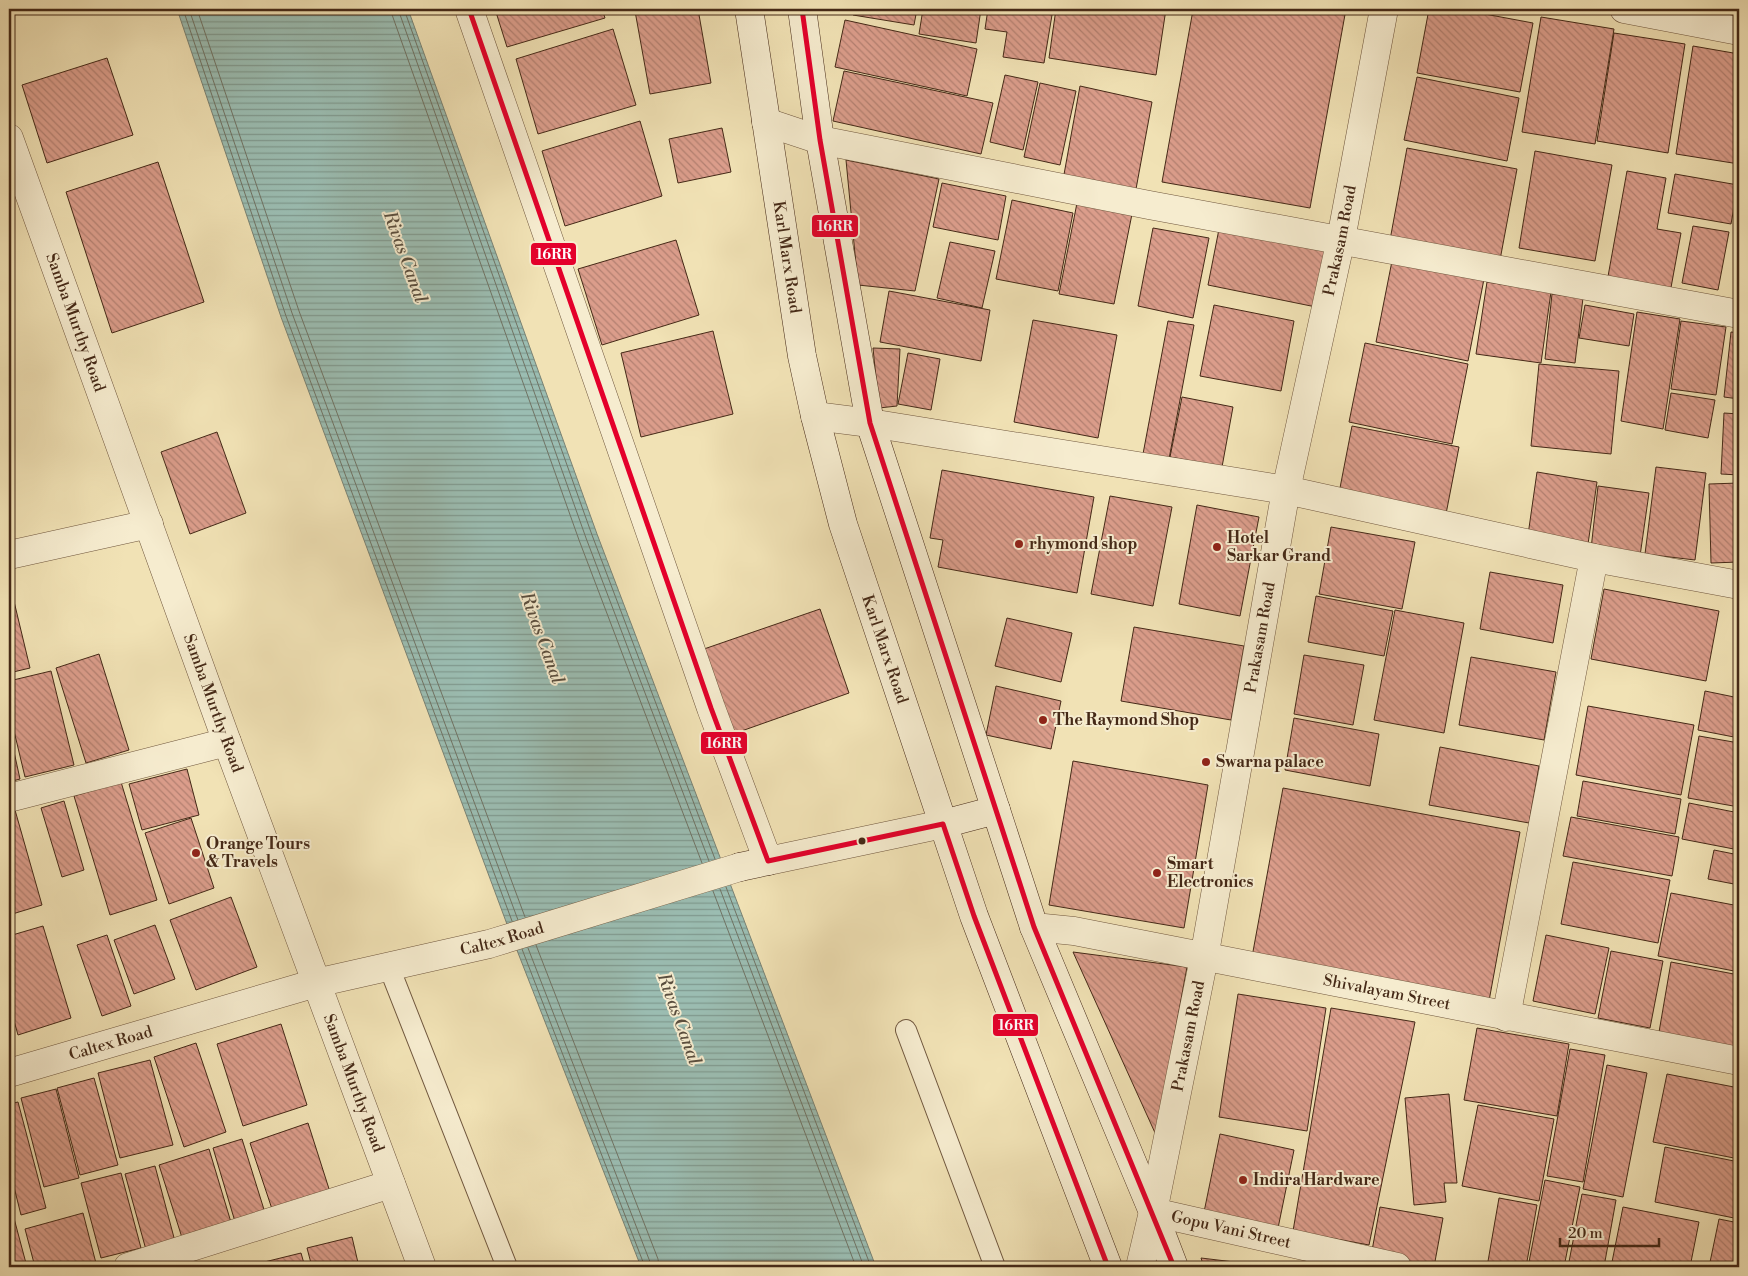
<svg xmlns="http://www.w3.org/2000/svg" width="1748" height="1276" viewBox="0 0 1748 1276" font-family="'Libre Bodoni',serif">
	<style>
		.water { fill: url(#water-rules); stroke: #798274 }
		.lines { fill: none; stroke-linecap: round; stroke-linejoin: round }
		.shore { stroke: #707364; stroke-width: 1 }
		.building { fill: url(#building-back-hatch); stroke: #452917 }
		.service-casing { stroke: #70573e; stroke-width: 22 }
		.minor-casing { stroke: #70573e; stroke-width: 29 }
		.tertiary-casing { stroke: #70573e; stroke-width: 29 }
		.secondary-casing { stroke: #452917; stroke-width: 29 }
		.service { stroke: #f6eccf; stroke-width: 20 }
		.minor { stroke: #f6eccf; stroke-width: 28 }
		.tertiary { stroke: #f6eccf; stroke-width: 28 }
		.secondary { stroke: #f6eccf; stroke-width: 28 }
		.bus-1-casing { stroke: #f6eccf; stroke-width: 9 }
		.bus-1 { stroke: #e4002b; stroke-width: 5 }
		.poi-dot { fill: #8f2418; stroke: #f6eccf; stroke-width: 2 }
		.bus-dot { fill: #452917; stroke: #f6eccf; stroke-width: 2 }
		.labels { text-anchor: middle; dominant-baseline: central; stroke-width: 4; stroke-linejoin: round; paint-order: stroke }
		.street-label { font-size: 16px; fill: #452917; stroke: #f6eccf }
		.poi-label { font-size: 16px; font-weight: bold; fill: #452917; stroke: #f6eccf; text-anchor: start }
		.water-label { font-size: 18px; font-style: italic; fill: #5a4e3e; stroke: #f6eccf }
		.line-badge { stroke: #f6eccf; stroke-width: 2 }
		.badge-label { font-size: 14px; text-anchor: middle; font-weight: bold; fill: #fff }
	</style>
	<defs>
		<pattern id="water-rules" width="6" height="5" patternUnits="userSpaceOnUse" patternTransform="scale(1.25)"><rect width="6" height="5" fill="#9bbdb2"/><path d="M0 2.5h6" fill="none" stroke="#809a90"/></pattern>
		<pattern id="building-back-hatch" width="6" height="6" patternUnits="userSpaceOnUse" patternTransform="scale(1.25)"><rect width="6" height="6" fill="#db9d8b"/><path d="M-1 5l2 2M0 0l6 6M5-1l2 2" fill="none" stroke="#b38071"/></pattern>
	</defs>
	<rect width="100%" height="100%" fill="#f1e2b5"/>
	<filter id="stains"><feTurbulence type="fractalNoise" baseFrequency=".004" numOctaves="4"/><feColorMatrix values="0 0 0 0 .2 0 0 0 0 .09 0 0 0 0 .02 0 0 0 .5 -.17"/></filter>
	<radialGradient id="worn" r=".72"><stop offset=".6" stop-color="#630" stop-opacity="0"/><stop offset="1" stop-color="#630" stop-opacity=".3"/></radialGradient>
	<path class="water" d="M177 9H408L597 534 876 1267H641L511 935 281 317Z"/>
	<g class="lines">
		<g class="shore">
			<path d="M183 9 286 316 512 921"/>
			<path d="M189 9 292 313 518 920"/>
			<path d="M197 9 299 311 525 917"/>
			<path d="M390 9 579 540 702 863"/>
			<path d="M398 9 586 538 709 861"/>
			<path d="M404 9 592 535 715 859"/>
			<path d="M726 887 871 1267"/>
			<path d="M720 889 864 1267"/>
			<path d="M713 891 856 1267"/>
			<path d="M536 945 658 1259 659 1267"/>
			<path d="M528 948 652 1267"/>
			<path d="M522 949 645 1267"/>
		</g>
	</g>
	<g class="building">
		<path d="M495 9H602L605 18 507 47Z"/>
		<path d="M650 9H698L711 83 650 94 635 11Z"/>
		<path d="M828 9H848V11L828 12Z"/>
		<path d="M854 9H917L914 25 853 15Z"/>
		<path d="M923 9H981L976 43 919 34Z"/>
		<path d="M988 9H1053L1044 63 1003 57 1007 32 985 29Z"/>
		<path d="M1056 9H1166L1156 75 1049 58Z"/>
		<path d="M1185 9H1346L1310 208 1162 182 1193 10Z"/>
		<path d="M1429 9H1458L1533 23 1520 92 1417 73Z"/>
		<path d="M1541 17 1614 29 1595 144 1522 132Z"/>
		<path d="M845 20 977 49 967 96 835 67Z"/>
		<path d="M613 29 636 105 538 134 516 59Z"/>
		<path d="M1614 33 1685 44 1668 153 1597 141Z"/>
		<path d="M1693 46 1739 54V164L1676 154Z"/>
		<path d="M107 58 133 135 47 163 22 85Z"/>
		<path d="M844 71 993 103 981 154 833 121Z"/>
		<path d="M1005 75 1038 82 1023 150 990 142Z"/>
		<path d="M1417 77 1519 98 1507 161 1404 140Z"/>
		<path d="M1040 83 1076 91 1060 165 1024 157Z"/>
		<path d="M1080 86 1152 102 1136 189 1063 180Z"/>
		<path d="M640 121 662 196 565 226 542 151Z"/>
		<path d="M722 128 731 172 678 183 669 139Z"/>
		<path d="M1407 148 1517 169 1500 260 1390 240Z"/>
		<path d="M1535 151 1612 165 1595 261 1519 248Z"/>
		<path d="M846 160 939 179 915 291 858 285Z"/>
		<path d="M158 162 204 302 112 333 66 192Z"/>
		<path d="M1627 171 1666 178 1657 229 1681 233 1670 293 1607 282Z"/>
		<path d="M1675 174 1738 185 1731 224 1668 213Z"/>
		<path d="M942 183 1006 196 998 240 933 227Z"/>
		<path d="M1012 200 1073 213 1058 291 996 279Z"/>
		<path d="M1077 203 1132 214 1114 304 1059 294Z"/>
		<path d="M1220 224 1328 246 1316 307 1208 285Z"/>
		<path d="M1693 226 1729 232 1718 290 1682 283Z"/>
		<path d="M1153 228 1209 238 1193 318 1138 306Z"/>
		<path d="M676 240 699 315 602 345 578 269Z"/>
		<path d="M950 242 995 251 982 308 937 298Z"/>
		<path d="M1392 261 1484 279 1468 361 1376 342Z"/>
		<path d="M1487 282 1551 292 1541 363 1476 354Z"/>
		<path d="M889 291 990 310 981 361 880 342Z"/>
		<path d="M1552 294 1583 298 1575 363 1545 359Z"/>
		<path d="M1214 305 1294 321 1281 391 1200 376Z"/>
		<path d="M1585 305 1634 314 1629 346 1579 338Z"/>
		<path d="M1637 312 1680 319 1663 429 1621 421Z"/>
		<path d="M1033 320 1117 335 1098 438 1014 422Z"/>
		<path d="M1168 321 1194 325 1169 459 1143 454Z"/>
		<path d="M1681 321 1726 327 1716 395 1671 389Z"/>
		<path d="M713 331 733 414 641 437 621 353Z"/>
		<path d="M1731 332 1739 333V399L1724 397Z"/>
		<path d="M1365 343 1468 364 1452 444 1349 422Z"/>
		<path d="M873 348 900 349 897 406 879 408Z"/>
		<path d="M908 353 940 359 931 410 898 404Z"/>
		<path d="M1539 364 1619 371 1611 454 1531 446Z"/>
		<path d="M1671 393 1715 400 1708 438 1665 430Z"/>
		<path d="M1182 397 1233 407 1222 467 1170 457Z"/>
		<path d="M1724 413 1739 414V475L1721 474Z"/>
		<path d="M1352 426 1459 447 1446 514 1339 493Z"/>
		<path d="M217 432 246 513 190 534 161 452Z"/>
		<path d="M1656 467 1706 473 1695 560 1645 554Z"/>
		<path d="M942 470 1094 497 1077 593 938 567 943 540 930 538Z"/>
		<path d="M1537 472 1597 482 1588 544 1528 535Z"/>
		<path d="M1739 483V562L1711 563 1709 484Z"/>
		<path d="M1598 486 1649 493 1640 556 1591 549Z"/>
		<path d="M1110 496 1172 507 1153 606 1091 594Z"/>
		<path d="M1197 505 1259 517 1240 616 1179 604Z"/>
		<path d="M1331 527 1415 542 1402 609 1319 594Z"/>
		<path d="M1490 572 1563 585 1553 643 1480 629Z"/>
		<path d="M1604 589 1719 611 1706 681 1591 659Z"/>
		<path d="M12 593 30 668 9 673V594Z"/>
		<path d="M1316 596 1393 611 1384 656 1308 642Z"/>
		<path d="M820 609 849 693 733 734 704 649Z"/>
		<path d="M1395 610 1464 623 1444 733 1374 720Z"/>
		<path d="M1007 618 1072 633 1061 682 995 666Z"/>
		<path d="M1134 627 1244 646 1231 720 1121 701Z"/>
		<path d="M99 654 129 750 86 763 56 668Z"/>
		<path d="M1304 655 1364 665 1353 725 1294 714Z"/>
		<path d="M1471 657 1556 672 1544 740 1459 725Z"/>
		<path d="M51 671 74 765 25 777 9 710V681Z"/>
		<path d="M996 686 1061 701 1051 749 986 735Z"/>
		<path d="M1705 691 1739 698V738L1698 730Z"/>
		<path d="M1588 706 1694 725 1681 795 1576 775Z"/>
		<path d="M1294 718 1379 734 1370 786 1285 770Z"/>
		<path d="M9 729 20 779 9 782Z"/>
		<path d="M1699 736 1739 743V807L1688 798Z"/>
		<path d="M1440 747 1539 766 1529 823 1429 805Z"/>
		<path d="M1073 761 1208 785 1184 928 1049 905Z"/>
		<path d="M187 769 199 815 142 830 129 784Z"/>
		<path d="M1583 781 1681 799 1675 834 1577 816Z"/>
		<path d="M121 782 157 900 110 915 74 796Z"/>
		<path d="M1283 788 1520 832 1489 1001 1252 957Z"/>
		<path d="M64 801 84 870 62 877 41 808Z"/>
		<path d="M1689 803 1739 813V850L1682 839Z"/>
		<path d="M15 810 42 905 9 915V812Z"/>
		<path d="M1571 817 1679 837 1672 876 1563 856Z"/>
		<path d="M191 818 214 888 169 904 145 833Z"/>
		<path d="M1714 850 1739 855V885L1708 879Z"/>
		<path d="M1573 862 1670 880 1658 943 1561 924Z"/>
		<path d="M1671 893 1739 906V972L1658 956Z"/>
		<path d="M231 897 257 967 196 990 170 920Z"/>
		<path d="M155 925 175 979 134 994 114 940Z"/>
		<path d="M43 926 71 1018 18 1035 9 1003V936Z"/>
		<path d="M107 935 131 1006 102 1016 77 945Z"/>
		<path d="M1546 935 1609 948 1595 1014 1533 1001Z"/>
		<path d="M1611 951 1663 961 1650 1028 1598 1018Z"/>
		<path d="M1073 952 1187 967 1156 1135Z"/>
		<path d="M1671 962 1739 975V1052L1658 1038Z"/>
		<path d="M1238 994 1326 1008 1307 1131 1219 1117Z"/>
		<path d="M1331 1008 1415 1022 1369 1245 1293 1231Z"/>
		<path d="M281 1024 307 1105 243 1126 217 1044Z"/>
		<path d="M1477 1028 1569 1044 1557 1116 1464 1100Z"/>
		<path d="M196 1043 226 1132 184 1147 154 1057Z"/>
		<path d="M1570 1049 1605 1055 1583 1182 1547 1176Z"/>
		<path d="M150 1060 173 1145 120 1158 98 1073Z"/>
		<path d="M1607 1065 1647 1073 1623 1197 1583 1189Z"/>
		<path d="M1667 1074 1739 1088V1159L1653 1142Z"/>
		<path d="M94 1078 118 1165 80 1175 57 1088Z"/>
		<path d="M56 1089 79 1178 44 1187 21 1098Z"/>
		<path d="M1449 1094 1457 1183H1444L1446 1202 1414 1205 1405 1098Z"/>
		<path d="M18 1102 46 1208 21 1215 9 1167V1104Z"/>
		<path d="M1478 1105 1554 1119 1539 1201 1462 1186Z"/>
		<path d="M308 1123 330 1192 273 1212 250 1143Z"/>
		<path d="M1220 1134 1294 1150 1277 1233 1203 1217Z"/>
		<path d="M242 1139 266 1216 236 1225 213 1148Z"/>
		<path d="M1665 1147 1739 1162V1219L1655 1202Z"/>
		<path d="M209 1149 233 1229 184 1244 159 1165Z"/>
		<path d="M155 1166 177 1249 148 1257 125 1174Z"/>
		<path d="M121 1173 141 1248 101 1258 81 1183Z"/>
		<path d="M1545 1180 1580 1187 1564 1267H1528Z"/>
		<path d="M1582 1194 1616 1200 1604 1267H1568Z"/>
		<path d="M1499 1198 1537 1205 1526 1267H1487Z"/>
		<path d="M11 1207 27 1267H9V1208Z"/>
		<path d="M1380 1207 1443 1218 1434 1267 1371 1256Z"/>
		<path d="M1623 1207 1699 1222 1690 1267H1611Z"/>
		<path d="M83 1213 97 1267H35L25 1229Z"/>
		<path d="M1719 1219 1739 1223V1267H1709Z"/>
		<path d="M352 1237 359 1267H312L307 1248Z"/>
		<path d="M301 1253 305 1267H244Z"/>
		<path d="M1201 1258 1251 1264V1267H1204Z"/>
	</g>
	<g class="lines">
		<g class="service-casing">
			<g id="service">
				<path d="M389 967 507 1267"/>
				<path d="M906 1030 995 1267"/>
			</g>
		</g>
		<g class="minor-casing">
			<g id="minor">
				<path d="M1624 9 1739 31"/>
				<path d="M766 122 820 140 1149 205 1739 314"/>
				<path d="M9 798 227 742"/>
				<path d="M1506 1017 1594 558"/>
				<path id="s1" d="M1153 1212 1397 1267"/>
				<path d="M128 1267 391 1184"/>
			</g>
		</g>
		<g class="tertiary-casing">
			<g id="tertiary">
				<path d="M469 9 711 708 768 861 943 824"/>
				<path id="s2" d="M9 138 227 742 422 1267"/>
				<path d="M815 416 870 423 1286 490 1594 558 1739 585"/>
				<path d="M9 555 149 524"/>
				<path id="s3" d="M1034 927 1074 931 1739 1061"/>
				<path id="s4" d="M9 1073 316 983 489 944 740 867"/>
				<path id="s5" d="M1140 1267 1153 1212 1204 958 1286 490 1341 239 1384 9"/>
			</g>
		</g>
		<g class="secondary-casing">
			<g id="secondary">
				<path id="s6" d="M749 9 802 356 815 416 843 524 974 916 1108 1267"/>
				<path d="M802 9 820 140 870 423 1034 927 1153 1212 1174 1267"/>
				<path d="M943 824 996 810"/>
				<path d="M740 867 768 861"/>
			</g>
		</g>
		<use href="#service" class="service"/>
		<use href="#minor" class="minor"/>
		<use href="#tertiary" class="tertiary"/>
		<use href="#secondary" class="secondary"/>
		<g class="bus-1-casing">
			<g id="bus-1">
				<path d="M469 9 711 708 768 861 943 824 974 916 1108 1267"/>
				<path d="M802 9 820 140 870 423 1034 927 1174 1267"/>
			</g>
		</g>
		<use href="#bus-1" class="bus-1"/>
	</g>
	<g class="poi-dot">
		<circle cx="1019" cy="544" r="5"/>
		<circle cx="1217" cy="547" r="5"/>
		<circle cx="1043" cy="720" r="5"/>
		<circle cx="1206" cy="762" r="5"/>
		<circle cx="196" cy="853" r="5"/>
		<circle cx="1157" cy="873" r="5"/>
		<circle cx="1243" cy="1180" r="5"/>
	</g>
	<circle class="bus-dot" cx="862" cy="841" r="4.5"/>
	<g class="labels">
		<g class="street-label">
			<text stroke="none"><textPath href="#s5" startOffset="1046">Prakasam Road</textPath></text>
			<text stroke="none"><textPath href="#s6" startOffset="251">Karl Marx Road</textPath></text>
			<text stroke="none"><textPath href="#s2" startOffset="196">Samba Murthy Road</textPath></text>
			<text stroke="none"><textPath href="#s5" startOffset="641">Prakasam Road</textPath></text>
			<text stroke="none"><textPath href="#s6" startOffset="656">Karl Marx Road</textPath></text>
			<text stroke="none"><textPath href="#s2" startOffset="601">Samba Murthy Road</textPath></text>
			<text stroke="none"><textPath href="#s4" startOffset="511">Caltex Road</textPath></text>
			<text stroke="none"><textPath href="#s3" startOffset="359">Shivalayam Street</textPath></text>
			<text stroke="none"><textPath href="#s5" startOffset="236">Prakasam Road</textPath></text>
			<text stroke="none"><textPath href="#s4" startOffset="106">Caltex Road</textPath></text>
			<text stroke="none"><textPath href="#s2" startOffset="1006">Samba Murthy Road</textPath></text>
			<text stroke="none"><textPath href="#s1" startOffset="80">Gopu Vani Street</textPath></text>
		</g>
		<g class="poi-label">
			<text x="1227" y="538">Hotel<tspan x="1227" dy="18">Sarkar Grand</tspan></text>
			<text x="1029" y="544">rhymond shop</text>
			<text x="1053" y="720">The Raymond Shop</text>
			<text x="1216" y="762">Swarna palace</text>
			<text x="206" y="844">Orange Tours<tspan x="206" dy="18">&amp; Travels</tspan></text>
			<text x="1167" y="864">Smart<tspan x="1167" dy="18">Electronics</tspan></text>
			<text x="1253" y="1180">Indira Hardware</text>
		</g>
		<g class="water-label">
			<text transform="translate(405 257) rotate(70)">Rivas Canal</text>
			<text transform="translate(542 638) rotate(70)">Rivas Canal</text>
			<text transform="translate(679 1019) rotate(70)">Rivas Canal</text>
		</g>
	</g>
	<g class="line-badge">
		<rect x="811" y="214" width="48" height="24" rx="5" fill="#e4002b"/>
		<rect x="530" y="242" width="47" height="24" rx="5" fill="#e4002b"/>
		<rect x="700" y="731" width="48" height="24" rx="5" fill="#e4002b"/>
		<rect x="992" y="1013" width="47" height="24" rx="5" fill="#e4002b"/>
	</g>
	<g class="badge-label">
		<text x="835" y="231">16RR</text>
		<text x="554" y="259">16RR</text>
		<text x="724" y="748">16RR</text>
		<text x="1016" y="1030">16RR</text>
	</g>
	<rect width="1748" height="1276" fill="none" stroke="#f1e2b5" stroke-width="30"/>
	<rect x="10" y="10" width="1728" height="1256" fill="none" stroke="#452917" stroke-width="2.5"/>
	<rect x="15" y="15" width="1718" height="1246" fill="none" stroke="#452917"/>
	<path d="M1560 1238v8h99v-8" fill="none" stroke="#452917" stroke-width="2.5"/>
	<text x="1568" y="1238" font-size="15" fill="#452917" stroke="#f6eccf" stroke-width="4" paint-order="stroke">20 m</text>
	<rect width="100%" height="100%" filter="url(#stains)"/>
	<rect width="100%" height="100%" fill="url(#worn)"/>
</svg>
